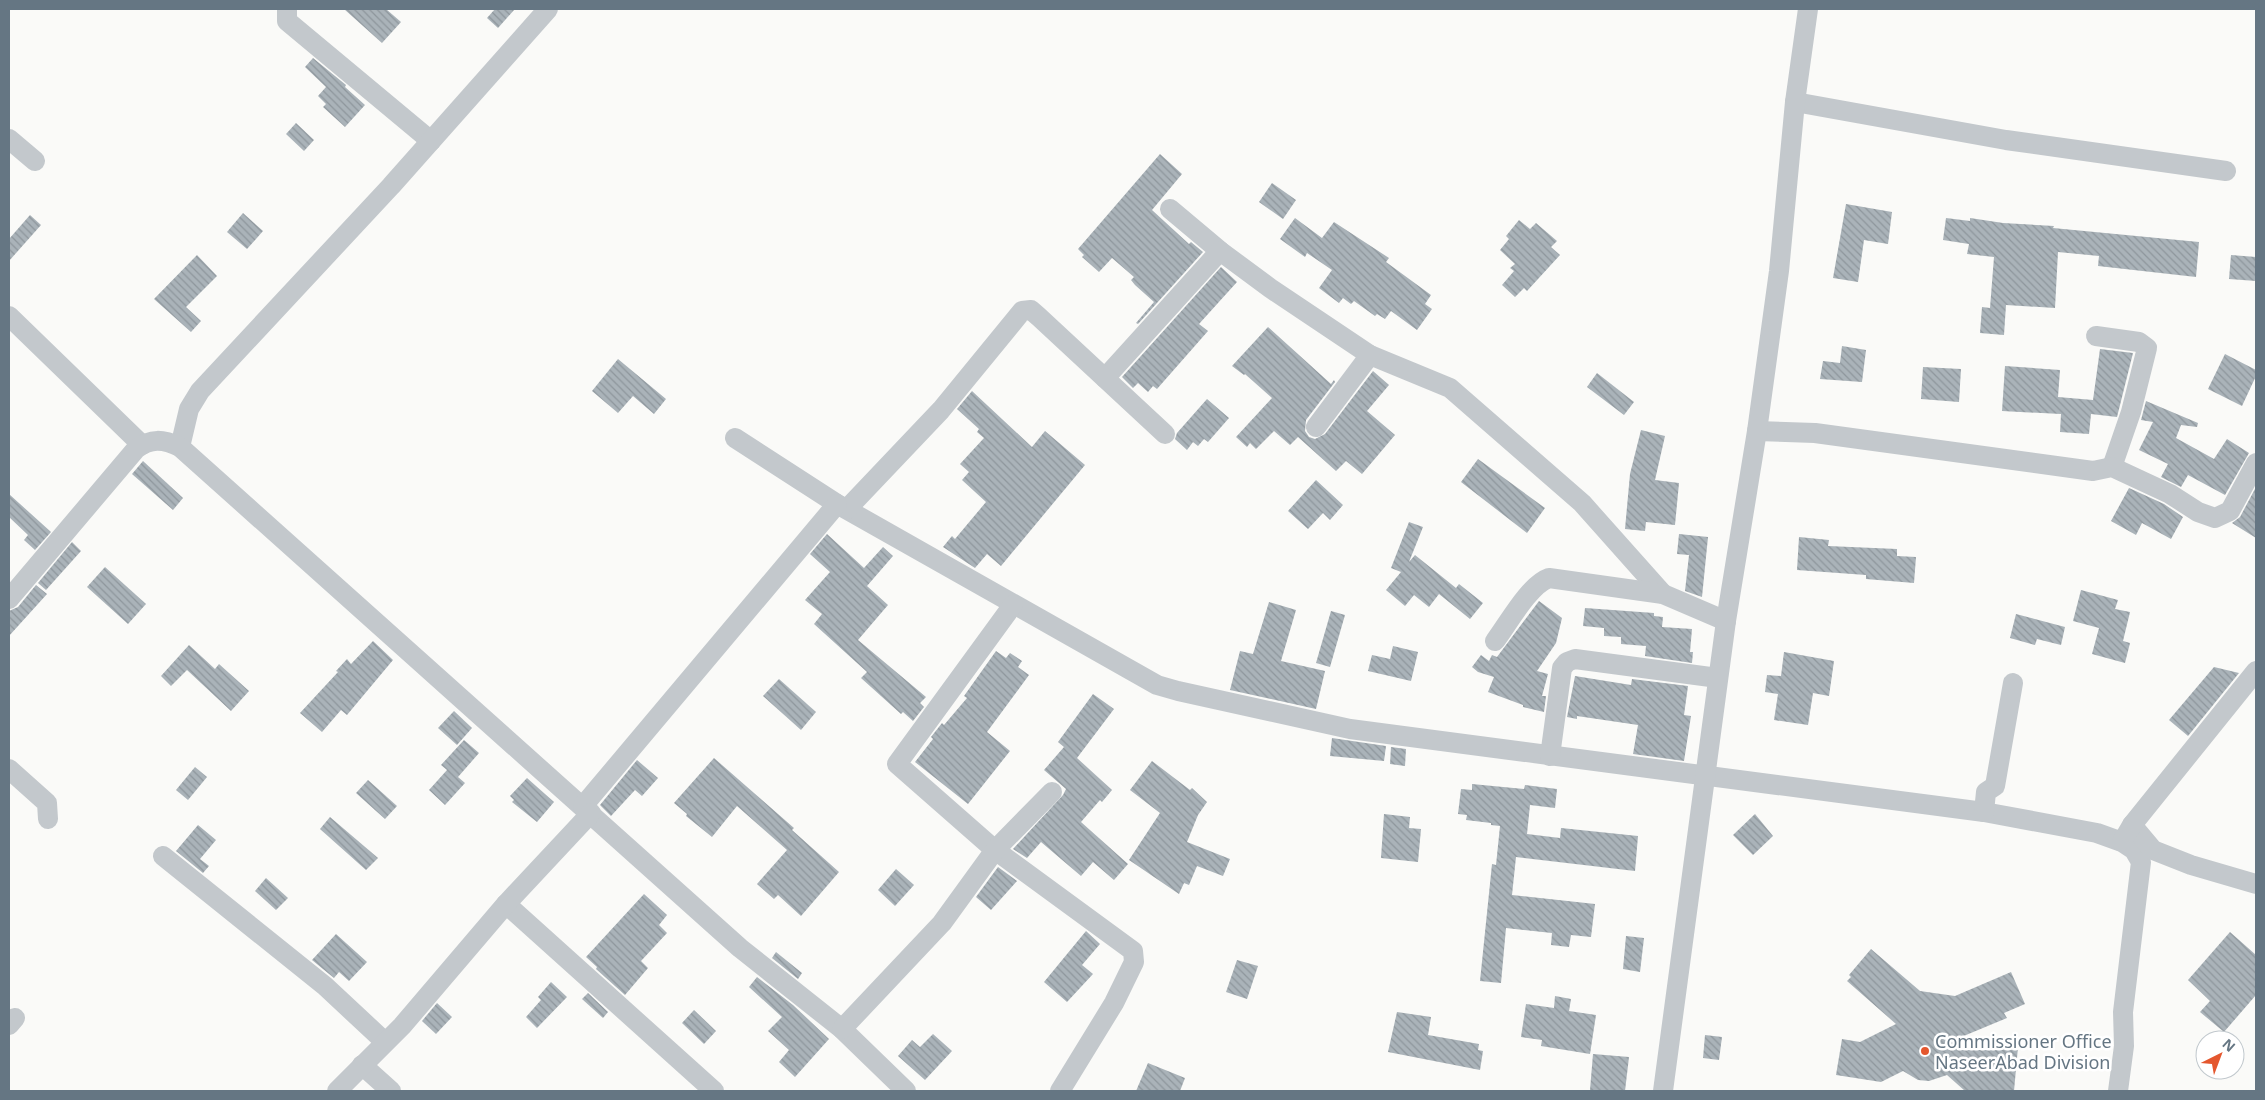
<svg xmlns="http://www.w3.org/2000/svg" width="2265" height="1100" viewBox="0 0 2265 1100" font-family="'Noto Sans',sans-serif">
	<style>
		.building { fill: url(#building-back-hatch) }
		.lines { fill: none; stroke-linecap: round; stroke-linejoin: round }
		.minor { stroke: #c3c8cc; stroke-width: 20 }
		.poi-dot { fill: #e4572e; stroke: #fff; stroke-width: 2 }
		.labels { text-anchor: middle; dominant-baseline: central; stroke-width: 5; stroke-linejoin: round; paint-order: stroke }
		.poi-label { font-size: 18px; fill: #657683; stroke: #fff; text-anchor: start }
	</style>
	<defs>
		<pattern id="building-back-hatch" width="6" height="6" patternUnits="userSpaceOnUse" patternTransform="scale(1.25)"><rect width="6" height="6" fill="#aab3b9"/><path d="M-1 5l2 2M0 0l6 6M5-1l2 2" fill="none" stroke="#8e969c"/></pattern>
	</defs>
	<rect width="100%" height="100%" fill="#fafaf8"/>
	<g class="building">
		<path d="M344 9H386L401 22 382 43Z"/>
		<path d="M495 9H515L498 28 487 18Z"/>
		<path d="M313 58 346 85 345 87 365 105 345 127 323 107 326 104 318 96 326 87 305 67Z"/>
		<path d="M296 123 314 140 304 151 286 134Z"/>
		<path d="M1160 154 1182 174 1152 210 1189 244 1191 242 1203 252 1138 324 1136 323 1154 302 1135 285 1131 280 1134 277 1112 258 1099 272 1082 257 1084 255 1078 249Z"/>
		<path d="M1272 183 1296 200 1283 219 1259 202Z"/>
		<path d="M1846 204 1892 212 1888 244 1864 240 1858 282 1833 278Z"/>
		<path d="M243 213 263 231 247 249 227 232Z"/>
		<path d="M30 215 41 225 9 261V239Z"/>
		<path d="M1295 218 1322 238 1334 222 1389 258 1386 262 1431 295 1425 304 1432 309 1417 330 1391 311 1385 319 1377 314 1375 316 1354 301 1351 304 1343 298 1339 303 1319 288 1332 270 1307 253 1305 257 1280 239Z"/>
		<path d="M1946 218 1970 221V218L2003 223 2054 226 2053 228 2199 242 2196 277 2098 266 2099 256 2058 252 2055 308 2006 305 2004 335 1980 333 1982 307 1990 308 1994 257 1967 254 1969 244 1943 240Z"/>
		<path d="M1519 220 1530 229 1536 223 1557 241 1551 247 1560 255 1527 291 1524 288 1515 297 1502 285 1514 271 1510 268 1515 264 1500 250 1509 239 1506 236Z"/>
		<path d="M197 255 217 276 186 307 201 321 191 332 154 299Z"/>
		<path d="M2231 255 2256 257V281L2229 279Z"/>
		<path d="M1221 267 1237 282 1199 324 1208 331 1157 389 1153 386 1148 392 1138 383 1133 388 1122 377Z"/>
		<path d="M1268 327 1331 384 1334 380 1335 382 1306 420 1305 431 1309 437 1315 439 1325 434 1373 371 1389 385 1367 411 1395 435 1362 474 1346 461 1336 471 1298 437 1290 445 1274 431 1256 449 1250 443 1247 447 1236 437 1272 398 1245 374 1244 375 1232 366Z"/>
		<path d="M1842 346 1866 350 1862 382 1820 379 1823 361 1840 363Z"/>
		<path d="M2100 349 2133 353 2117 417 2091 414 2089 434 2060 432 2061 414 2002 411 2005 366 2060 370 2058 397 2093 400Z"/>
		<path d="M2225 354 2256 370V376L2242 406 2208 389Z"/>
		<path d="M618 359 666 399 654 414 633 396 618 413 592 391Z"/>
		<path d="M1923 367 1961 369 1959 402 1921 399Z"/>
		<path d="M1597 373 1634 402 1624 415 1587 387Z"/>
		<path d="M972 391 1032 447 1045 431 1085 465 1001 566 987 554 975 568 943 547 952 536 955 539 986 502 962 480 969 472 960 464 984 438 977 432 979 429 957 409Z"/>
		<path d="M1207 399 1229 418 1208 442 1204 439 1198 446 1193 442 1187 450 1175 439 1177 433Z"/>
		<path d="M2146 401 2198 423 2197 427 2181 425 2176 438 2214 459 2227 439 2249 453 2225 495 2188 475 2181 487 2161 477 2168 464 2139 450 2153 422 2141 420Z"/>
		<path d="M1641 430 1665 436 1655 480 1679 483 1675 525 1646 522 1645 531 1625 529 1630 474Z"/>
		<path d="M1478 459 1545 508 1527 533 1461 482Z"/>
		<path d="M143 461 183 498 173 510 132 474Z"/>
		<path d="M1316 480 1343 505 1330 520 1323 513 1308 529 1288 511Z"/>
		<path d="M2256 487V538L2232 523 2240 517Z"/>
		<path d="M2129 488 2164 504 2183 517 2171 539 2142 523 2136 535 2111 521Z"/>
		<path d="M9 494 51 532 35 550 24 540 28 535 9 517Z"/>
		<path d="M1409 522 1423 527 1409 562 1415 555 1456 588 1459 584 1483 603 1470 619 1439 594 1429 607 1414 595 1405 606 1386 590 1401 572 1391 568Z"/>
		<path d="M827 534 864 568 883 547 893 556 867 586 888 605 858 640 926 697 920 703 924 707 913 721 903 712 901 714 861 678 867 672 814 624 822 614 805 600 830 572 810 554Z"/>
		<path d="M1679 534 1708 537 1702 597 1685 591 1689 555 1677 554Z"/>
		<path d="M1799 537 1829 540 1828 546 1897 549V556L1916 557 1914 583 1866 579V575L1797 570Z"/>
		<path d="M72 542 81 551 46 590 38 583Z"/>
		<path d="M105 567 146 604 128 624 87 587Z"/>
		<path d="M36 585 47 594 9 636V611L18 607Z"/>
		<path d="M2081 590 2118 600 2115 609 2130 612 2123 641 2130 643 2125 663 2092 654 2099 628 2073 621Z"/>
		<path d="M1539 601 1562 618 1556 643 1537 671 1548 674 1542 696H1546L1544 712 1523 707V705L1488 692 1494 677 1478 672 1472 667 1481 655 1489 661 1492 655 1497 657Z"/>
		<path d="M1269 602 1296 610 1281 661 1325 671 1316 709 1230 690 1240 651 1253 654Z"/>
		<path d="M1585 608 1654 613V616L1663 617 1662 627 1692 629 1690 652H1693L1692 663 1645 656 1646 646 1621 644V637L1604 636V628L1583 626Z"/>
		<path d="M1331 611 1345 615 1330 667 1316 663Z"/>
		<path d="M2016 614 2065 627 2061 645 2037 639 2035 645 2010 638Z"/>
		<path d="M373 641 393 660 347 715 341 710 322 732 300 713 338 672 336 671 347 659 351 664Z"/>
		<path d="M189 645 215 669 219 664 249 691 231 711 187 670 171 686 161 676Z"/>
		<path d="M1393 646 1418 652 1411 681 1368 671 1372 655 1390 659Z"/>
		<path d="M996 651 1006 658 1010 653 1022 661 1018 667 1029 675 987 732 1010 751 968 804 915 762 933 739 931 737 942 723 944 725 967 698 964 696Z"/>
		<path d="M1784 652 1834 661 1829 696 1813 693 1808 725 1774 720 1778 694 1765 692 1767 675 1781 676Z"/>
		<path d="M2214 667 2239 673 2188 736 2169 720Z"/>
		<path d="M1575 676 1631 685 1632 679 1688 686 1684 715 1691 716 1684 761 1633 754 1638 725 1577 716V719L1567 717Z"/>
		<path d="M779 679 816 712 801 730 763 696Z"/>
		<path d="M1093 694 1114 709 1077 758 1112 790 1102 802 1100 800 1081 822 1128 864 1114 880 1093 862 1081 876 1041 842 1027 858 1013 849 1063 795 1066 789 1044 770 1064 747 1058 742Z"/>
		<path d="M454 711 472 728 457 745 438 728Z"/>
		<path d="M1332 738 1386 746 1384 761 1330 756Z"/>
		<path d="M464 740 479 753 458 777 465 783 445 805 429 790 447 770 441 765Z"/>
		<path d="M1391 747 1406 749 1405 766 1390 764Z"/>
		<path d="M714 758 794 828 792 830 839 872 801 916 778 895 774 899 757 884 787 850 737 806 712 837 686 816 687 814 674 803Z"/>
		<path d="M637 760 658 778 642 796 635 790 611 816 600 805Z"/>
		<path d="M1152 761 1190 790 1192 788 1207 802 1198 815 1187 842 1230 859 1223 876 1197 866 1189 885 1184 883 1179 894 1129 860 1160 813 1130 790Z"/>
		<path d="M195 767 207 777 188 800 176 790Z"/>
		<path d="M527 778 554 802 537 822 512 802 514 800 510 796Z"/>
		<path d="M368 780 397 806 385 819 356 793Z"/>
		<path d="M1472 784 1524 789 1525 785 1557 789 1555 808 1530 805 1527 834 1560 838 1561 828 1638 836 1635 871 1516 857 1512 895 1595 904 1591 937 1571 935 1569 947 1551 945 1552 933 1506 928 1501 983 1480 981 1492 864 1496 865 1500 826 1491 825V823L1466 820 1467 815 1458 814 1461 789 1472 790Z"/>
		<path d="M1384 814 1410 817 1409 828 1421 829 1418 862 1381 858Z"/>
		<path d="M1755 814 1773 836 1753 855 1733 835Z"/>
		<path d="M330 817 378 858 366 870 320 829Z"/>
		<path d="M198 825 216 840 200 859 209 866 203 873 176 851Z"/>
		<path d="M998 867 1017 881 991 910 976 897Z"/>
		<path d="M896 869 914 885 895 906 878 890Z"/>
		<path d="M266 878 288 898 276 910 255 891Z"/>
		<path d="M644 894 667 915 659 925 667 933 641 961 648 968 625 995 596 969 597 967 586 957Z"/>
		<path d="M1086 931 1100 944 1082 965 1093 974 1067 1002 1044 982Z"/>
		<path d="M2230 932 2256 955V995L2224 1032 2200 1012 2210 1001 2188 980Z"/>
		<path d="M336 934 367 962 349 981 339 972 334 978 312 960Z"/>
		<path d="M1626 936 1644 938 1640 972 1623 969Z"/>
		<path d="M1871 949 1920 991 1955 996 2011 972 2025 1004 2004 1013 2007 1018 1954 1040 2018 1047 2014 1091H1965L1947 1075 1929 1081 1918 1080 1903 1071 1881 1082 1836 1075 1842 1039 1860 1042 1896 1024 1847 981 1851 977 1849 975Z"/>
		<path d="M776 952 802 973 798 979 772 958Z"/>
		<path d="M1237 960 1258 966 1247 999 1226 992Z"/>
		<path d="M757 977 793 1005 829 1039 795 1077 779 1062 789 1050 768 1031 782 1017 749 987Z"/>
		<path d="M551 982 567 997 537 1028 526 1017 541 1000 538 997Z"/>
		<path d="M588 993 608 1012 603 1018 582 999Z"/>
		<path d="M1555 996 1571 999 1569 1011 1596 1015 1590 1054 1541 1046 1542 1040 1521 1037 1526 1004 1554 1008Z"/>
		<path d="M437 1003 452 1017 436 1034 422 1021Z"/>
		<path d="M694 1010 716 1031 704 1044 682 1023Z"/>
		<path d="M1397 1012 1431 1017 1428 1035 1479 1044 1478 1050 1483 1051 1480 1070 1388 1052Z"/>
		<path d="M933 1034 952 1051 925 1080 898 1056 912 1040 920 1047Z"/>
		<path d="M1705 1035 1722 1037 1719 1060 1703 1058Z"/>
		<path d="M1593 1054 1629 1057 1625 1091 1590 1090Z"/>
		<path d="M1148 1063 1185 1078 1180 1091H1136Z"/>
	</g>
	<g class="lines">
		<g class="minor">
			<path d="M287 9V21L431 141"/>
			<path d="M1795 102 2006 140 2226 171"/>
			<path d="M9 139 35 161"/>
			<path d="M1170 209 1220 251 1270 288 1370 355 1450 388 1582 503 1663 594"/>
			<path d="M9 316 142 445"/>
			<path d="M2096 336 2139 342 2147 348 2131 412 2112 467"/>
			<path d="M1105 378 1220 251"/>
			<path d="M1316 427 1370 355"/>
			<path d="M1757 431 1815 433 2093 471 2112 467 2170 494 2198 512 2215 518 2230 511 2256 463"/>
			<path d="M735 438 837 504 1157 685 1178 691 1350 729 1984 812 2097 833 2122 842 2134 850 2141 862 2123 1012 2124 1046 2118 1091"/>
			<path d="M180 447 189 409 200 391 391 186 548 9"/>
			<path d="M847 509 941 410 1022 311 1031 310 1039 317 1165 434"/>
			<path d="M9 599 136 449C151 438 163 439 180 447L740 948 842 1029 906 1091"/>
			<path d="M1013 605 897 764 995 850 1133 951 1134 962 1114 1003 1060 1091"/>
			<path d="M1495 641C1508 624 1529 585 1549 578L1663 594 1726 621"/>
			<path d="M1550 756 1562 668 1567 662 1575 659 1718 678"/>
			<path d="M9 769 47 803 48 819"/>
			<path d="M583 806 837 504"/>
			<path d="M1984 812 1986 792 1995 786 2013 683"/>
			<path d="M2132 825 2153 850 2191 865 2256 884"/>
			<path d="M2122 842 2132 825 2256 671"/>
			<path d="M163 856 325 986 385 1042"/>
			<path d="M506 904 714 1091"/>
			<path d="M9 1025 15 1018"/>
			<path d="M842 1029 942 923 995 850 1052 792"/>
			<path d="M362 1065 391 1091"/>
			<path d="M337 1091 402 1026 506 904 591 813"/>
			<path d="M1663 1091 1726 621 1757 431 1779 271 1795 102 1808 9"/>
		</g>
	</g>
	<circle class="poi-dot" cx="1925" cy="1051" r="5"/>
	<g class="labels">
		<g class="poi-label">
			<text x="1935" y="1041">Commissioner Office<tspan x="1935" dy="21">NaseerAbad Division</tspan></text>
		</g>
	</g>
	<rect width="2265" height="1100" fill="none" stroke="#657683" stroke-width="20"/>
	<g transform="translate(2220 1055) rotate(42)"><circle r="24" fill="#ffffff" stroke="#c1c8cd"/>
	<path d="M0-4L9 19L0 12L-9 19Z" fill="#e4572e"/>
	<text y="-8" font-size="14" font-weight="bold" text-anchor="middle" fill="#657683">N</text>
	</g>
</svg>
